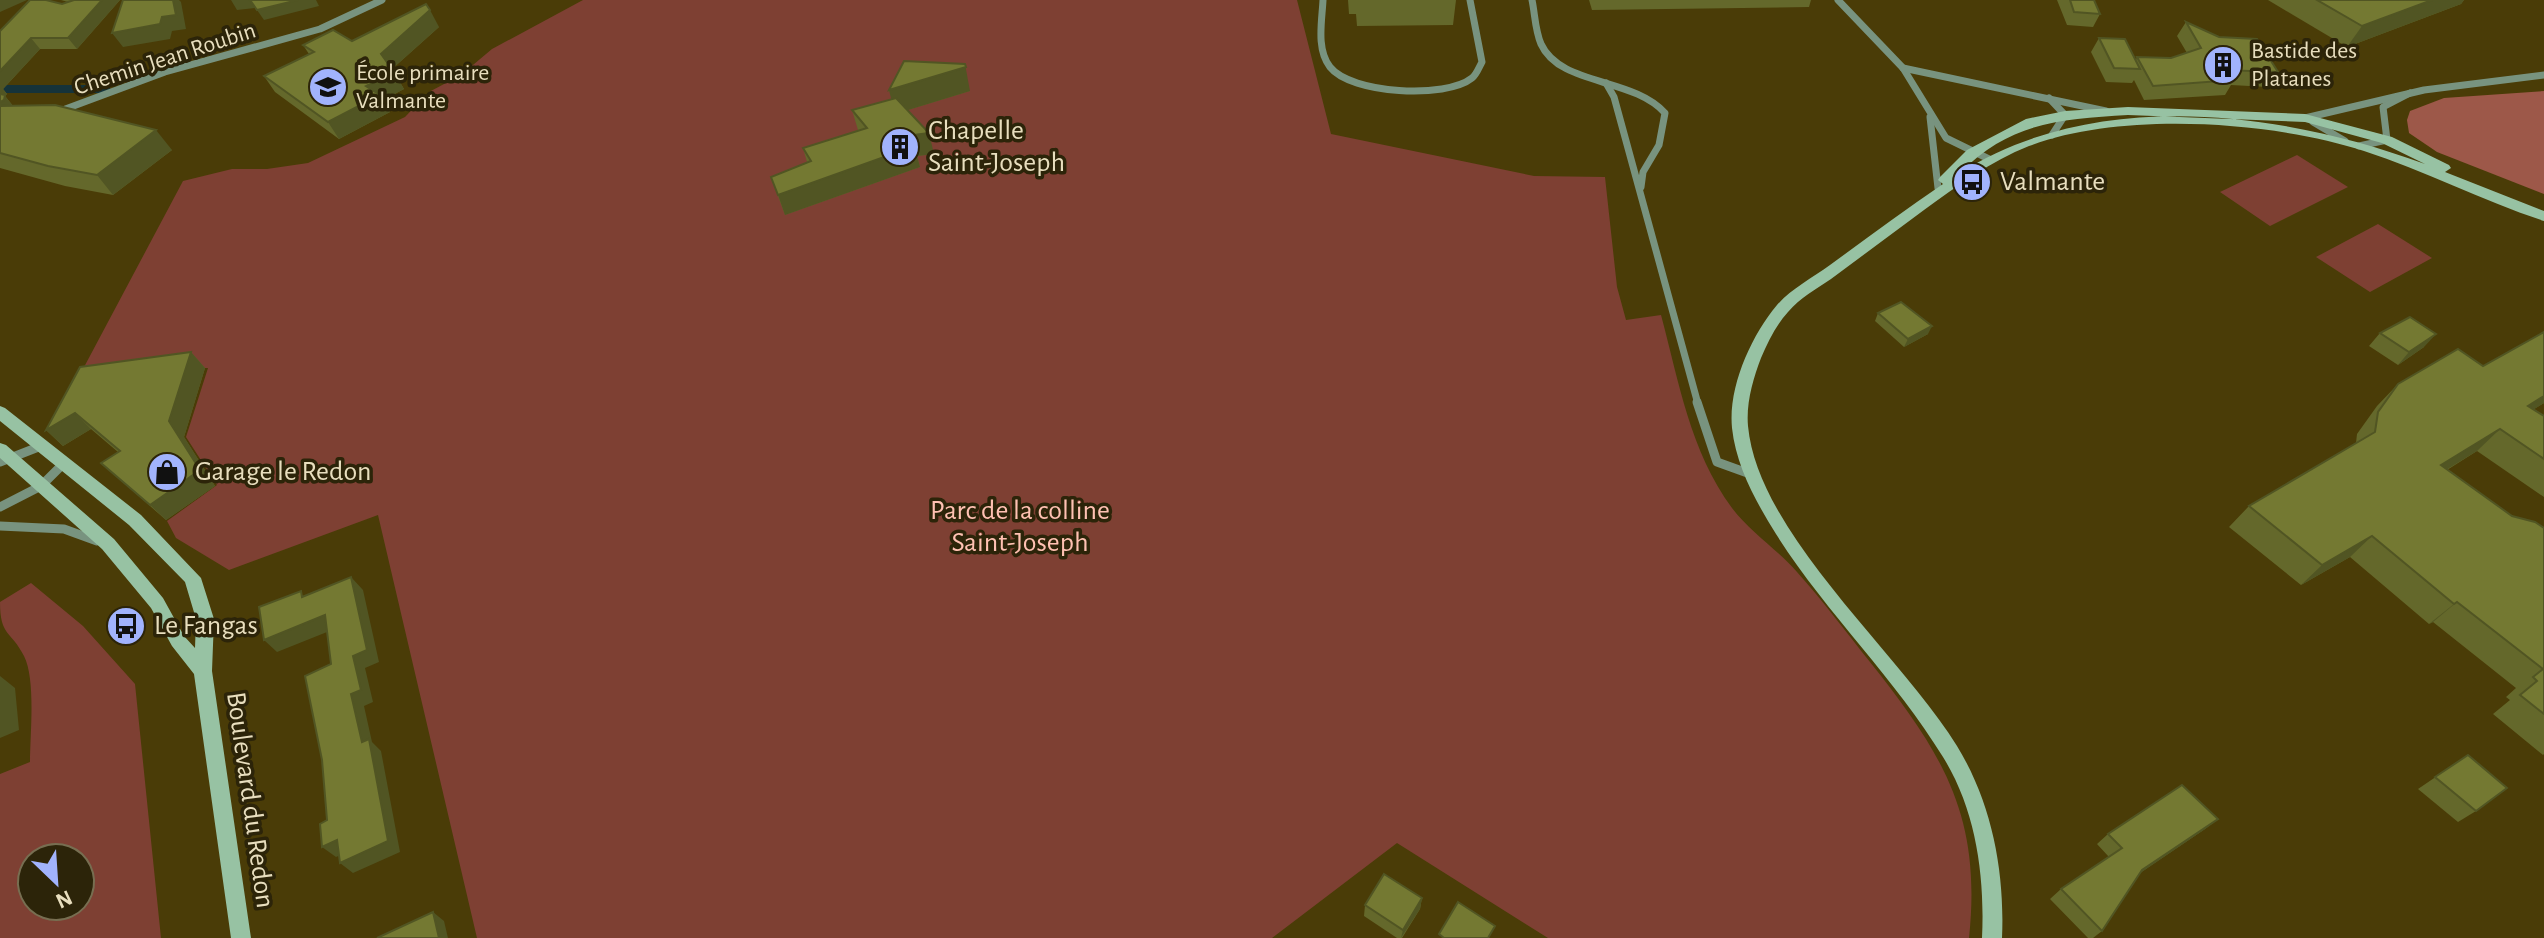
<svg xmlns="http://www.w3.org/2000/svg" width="2544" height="938" viewBox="0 0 2544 938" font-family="'Alegreya Sans',sans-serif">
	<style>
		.green { fill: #7e4033; fill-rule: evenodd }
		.forest { fill: #9d5849 }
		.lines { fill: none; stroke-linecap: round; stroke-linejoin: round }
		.stream { stroke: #15333a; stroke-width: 8 }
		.street-far1 { stroke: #78937f; stroke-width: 7 }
		.street { stroke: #78937f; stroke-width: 9 }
		.secondary { fill: #97c2a3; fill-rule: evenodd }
		.wall { fill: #64682b }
		.shaded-wall { fill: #515523 }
		.building { fill: #747932; stroke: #515523; stroke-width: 2 }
		.labels { text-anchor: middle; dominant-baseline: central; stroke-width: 7; stroke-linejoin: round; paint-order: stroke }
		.far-poi-label { font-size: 24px; fill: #e8debe; stroke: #2c2409; text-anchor: start }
		.far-street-label { font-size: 24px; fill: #e8debe; stroke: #2c2409 }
		.poi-label { font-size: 28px; fill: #e8debe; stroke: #2c2409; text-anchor: start }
		.park-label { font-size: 28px; fill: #ffc1b2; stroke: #2c2409 }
		.street-label { font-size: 28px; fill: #e8debe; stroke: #2c2409 }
	</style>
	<rect width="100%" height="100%" fill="#4a3c07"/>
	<g class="green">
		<path d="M583 0H1297L1331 134 1534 176 1605 177 1617 287 1626 320 1661 315C1679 382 1690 451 1732 508 1750 532 1777 549 1797 572 1823 601 1846 632 1870 662 1943 754 1982 816 1969 938H1548L1397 843 1272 938H477L378 515 229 570 176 538 167 521 217 485 186 437 208 368 83 369 183 181 232 169H267L308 163 405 117 429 92 461 75 492 49Z"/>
		<path d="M2297 155 2348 187 2270 226 2220 192Z"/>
		<path d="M2378 224 2432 258 2370 292 2316 257Z"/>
		<path d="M31 583 83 626 135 684 161 938H0V774L30 762C30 734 36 680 24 656 11 630 0 637 0 602ZM32 858H80V906H32Z"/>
	</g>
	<path class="forest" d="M2544 91V194L2437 152 2409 133 2407 120 2410 111 2444 98Z"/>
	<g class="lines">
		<path class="stream" d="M0 89H106"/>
		<g class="street-far1">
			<path d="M1323 0C1322 21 1316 49 1330 67 1351 94 1446 99 1472 78 1477 74 1479 67 1482 62L1470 0"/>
			<path d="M1532 0C1535 14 1535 30 1541 44 1560 86 1633 77 1665 113L1659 145 1643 172 1641 187"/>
			<path d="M1838 0 1903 68 1946 138 1989 159"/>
			<path d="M1903 68 2106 111"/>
			<path d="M1606 83 1614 97 1698 404"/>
			<path d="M2049 98 2065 115 2052 135"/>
			<path d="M60 111 165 72 320 29 382 0"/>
			<path d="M1930 117 1938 188"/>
			<path d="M2305 118 2424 90 2544 75"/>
			<path d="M2313 122 2345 141"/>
			<path d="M2359 146 2387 140 2383 107 2410 93"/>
		</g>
		<g class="street">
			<path d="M1697 402 1717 462 1753 475"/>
			<path d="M0 462 41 446"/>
			<path d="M0 507 41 486 63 464"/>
			<path d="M0 526 64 529 97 541"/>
		</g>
		<g class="secondary">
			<path d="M2128 107 2305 114 2392 137 2449 165 2451 168 2445 172 2544 211V221C2483 201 2425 171 2364 151 2272 121 2121 111 2029 146 1991 161 1957 186 1924 210 1893 233 1862 256 1831 279 1816 289 1800 298 1788 312 1776 325 1768 342 1761 358 1753 379 1746 403 1748 426 1758 534 1900 653 1957 746 1992 803 2005 872 2002 938H1982C1985 876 1976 810 1943 757 1895 678 1826 613 1776 534 1756 502 1736 466 1732 428 1728 387 1751 336 1777 305 1791 289 1812 278 1830 265 1867 238 1905 210 1943 184L1938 180 1940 177 1967 150 2026 119 2065 111ZM2128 115 2305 122 2382 143 2425 164C2282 111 2095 87 1960 173 2010 122 2061 119 2128 115Z"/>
			<path d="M0 406 5 408 141 515 201 578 214 619 212 671 251 938H231L194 674 172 646 151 608 102 549 0 458V443L6 445 114 539 163 598 184 636 195 648 196 619 185 582 129 525 0 421Z"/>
		</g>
	</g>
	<g class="wall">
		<path d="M61 0H120L77 49H40L3 89 7 94 5 96 13 106 172 150 113 195 65 186 0 168V31L68 2Z"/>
		<path d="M1348 0H1456L1453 25 1357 26 1356 14H1349Z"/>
		<path d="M1589 0H1811L1809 7 1592 10Z"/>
		<path d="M2057 0H2094L2100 14 2093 27 2067 25Z"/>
		<path d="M2268 0H2464L2461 4 2347 47Z"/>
		<path d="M2186 22 2278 72 2268 87 2231 85 2225 95 2144 100 2134 80 2132 83 2106 82 2091 52 2099 38 2136 60 2137 57 2171 58 2187 53 2177 36Z"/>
		<path d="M439 27 392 69 404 89 383 100 390 112 339 139 275 92 264 76 309 54 303 45 352 41Z"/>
		<path d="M889 90 970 91 908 110 934 154 917 156 920 167 785 215 771 177 807 162 803 148 858 130 852 110 892 99Z"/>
		<path d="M1878 313 1928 334 1904 347 1875 321Z"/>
		<path d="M2544 332V403L2534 409 2544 416V497L2477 451 2447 470 2512 516 2544 528V754L2543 755 2493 714 2510 700 2506 697 2516 688 2433 622 2429 624 2350 557 2301 585 2229 527 2249 506 2356 443 2357 434 2377 406 2398 384 2483 366Z"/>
		<path d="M2380 333 2424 347 2398 365 2369 346Z"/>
		<path d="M191 352 205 368 184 437 215 486 166 520 101 463 118 452 91 429 63 446 46 430Z"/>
		<path d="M2468 755 2476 811 2458 822 2418 789Z"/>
		<path d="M2218 819 2205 829 2140 873 2102 931 2093 938H2088L2050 899 2061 889 2109 857 2097 844 2108 834Z"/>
		<path d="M1422 898 1420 909 1402 938H1397L1364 916 1365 905Z"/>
	</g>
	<g class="shaded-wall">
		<path d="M0 0H27L0 12Z"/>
		<path d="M102 0H120L77 49 68 38Z"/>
		<path d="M173 0H179L181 2 186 29 172 31 170 39 123 47 112 33Z"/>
		<path d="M231 0H250L255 8 237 10Z"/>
		<path d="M298 0H316L319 6 264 20 257 10Z"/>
		<path d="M2432 0H2464L2461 4 2347 47 2362 26Z"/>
		<path d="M430 10 439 27 391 70 381 54Z"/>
		<path d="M31 38 40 49 3 89 7 94 5 96 14 107 0 116V71Z"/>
		<path d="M965 64 970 91 895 114 889 90Z"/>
		<path d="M394 72 404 89 383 100 390 112 339 139 328 122 366 86Z"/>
		<path d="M156 130 172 150 113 195 97 175Z"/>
		<path d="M929 133 934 154 917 156 920 167 785 215 778 195 906 136Z"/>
		<path d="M1932 326 1928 334 1904 347 1908 339Z"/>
		<path d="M2436 334 2424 347 2398 365 2409 352Z"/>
		<path d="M191 352 205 368 184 437 215 486 166 520 150 505 169 421Z"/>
		<path d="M2544 396V403L2505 427 2528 406Z"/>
		<path d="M75 413 91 429 63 446 46 430Z"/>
		<path d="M2500 429 2477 451 2418 487 2441 465Z"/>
		<path d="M2372 536 2350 557 2301 585 2322 565Z"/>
		<path d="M351 577 363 590 379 662 365 668 373 702 364 706 372 742 381 751 400 852 353 873 340 863 362 742 351 694 353 656Z"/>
		<path d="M2457 602 2433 622 2429 624 2454 604Z"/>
		<path d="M325 615 337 628 277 652 264 640Z"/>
		<path d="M0 676 15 688 19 730 0 738Z"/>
		<path d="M2218 819 2205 829 2130 880 2142 870Z"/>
		<path d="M337 840 350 851 336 857 322 847Z"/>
		<path d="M1422 898 1420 909 1401 938 1403 930Z"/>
		<path d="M433 912 444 921 448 938H439Z"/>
	</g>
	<g class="building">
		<path d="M30 0H46L62 4 74 0H102L68 38H31L0 71V31Z"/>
		<path d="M123 0H173L176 15 162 17 160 24 112 33Z"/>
		<path d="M250 0H298L257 10Z"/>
		<path d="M2070 0H2094L2100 14 2074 12Z"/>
		<path d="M2317 0H2432L2362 26Z"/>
		<path d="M426 4 430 10 381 54 394 72 366 86 380 95 328 122 264 76 314 52 303 45 333 30 352 41Z"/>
		<path d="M2186 22 2219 37 2257 39 2278 72 2224 70 2234 80 2153 86 2137 57 2171 58 2201 48Z"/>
		<path d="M2099 38 2125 39 2140 69 2114 68Z"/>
		<path d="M904 61 965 64 966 67 889 90Z"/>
		<path d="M0 94 5 95 4 100 0 102Z"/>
		<path d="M896 98 929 133 906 136 915 146 778 195 771 177 811 161 803 148 867 128 852 110Z"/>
		<path d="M55 105 156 130 97 175 48 166 0 153V106Z"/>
		<path d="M1901 302 1932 326 1908 339 1878 313Z"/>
		<path d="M2410 317 2436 334 2409 352 2380 333Z"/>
		<path d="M2544 332V396L2528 406 2544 416V459L2500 429 2441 465 2512 516 2535 522 2544 528V714L2520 695 2537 681 2533 677 2543 669 2457 602 2454 604 2372 536 2322 565 2249 506 2375 432 2378 412 2398 384 2458 349 2483 366Z"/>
		<path d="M191 352 169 421 200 470 150 505 101 463 120 451 75 413 46 430 80 367Z"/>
		<path d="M351 577 367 650 353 656 361 690 351 694 362 742 369 739 388 841 340 863 337 840 322 847 320 824 327 820 322 760 305 676 331 664 325 615 264 640 259 607 301 591 302 597Z"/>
		<path d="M2468 755 2507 788 2476 811 2435 777Z"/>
		<path d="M2182 785 2218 819 2142 870 2102 931 2061 889 2122 848 2108 834Z"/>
		<path d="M1384 874 1422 898 1403 930 1365 905Z"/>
		<path d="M1458 902 1495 926 1488 938H1444L1439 934Z"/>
		<path d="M433 912 439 938H377Z"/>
	</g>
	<defs>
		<g id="building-disc" transform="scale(2)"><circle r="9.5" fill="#a1b3fd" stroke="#2c2409"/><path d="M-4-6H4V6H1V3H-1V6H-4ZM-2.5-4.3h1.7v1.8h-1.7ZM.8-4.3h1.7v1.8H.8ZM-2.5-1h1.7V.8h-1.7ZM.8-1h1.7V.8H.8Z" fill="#111"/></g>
		<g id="school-disc" transform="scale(2)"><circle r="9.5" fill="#a1b3fd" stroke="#2c2409"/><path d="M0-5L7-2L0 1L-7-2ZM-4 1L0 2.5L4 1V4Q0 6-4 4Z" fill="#111"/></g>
		<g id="bus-disc" transform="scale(2)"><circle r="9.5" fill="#a1b3fd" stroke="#2c2409"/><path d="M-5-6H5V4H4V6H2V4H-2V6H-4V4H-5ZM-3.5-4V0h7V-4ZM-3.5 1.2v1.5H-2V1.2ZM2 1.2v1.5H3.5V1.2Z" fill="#111"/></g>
		<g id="shop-disc" transform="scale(2)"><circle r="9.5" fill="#a1b3fd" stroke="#2c2409"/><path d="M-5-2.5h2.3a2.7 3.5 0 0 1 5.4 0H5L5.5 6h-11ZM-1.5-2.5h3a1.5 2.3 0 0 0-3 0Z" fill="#111"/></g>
	</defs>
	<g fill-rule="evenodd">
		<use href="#building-disc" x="2223" y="65"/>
		<use href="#school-disc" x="328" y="87"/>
		<use href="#building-disc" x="900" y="147"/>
		<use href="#bus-disc" x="1972" y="182"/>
		<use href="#shop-disc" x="167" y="472"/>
		<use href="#bus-disc" x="126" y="626"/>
	</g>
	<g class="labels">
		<g class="far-poi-label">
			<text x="2251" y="51">Bastide des<tspan x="2251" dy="28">Platanes</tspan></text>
			<text x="356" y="73">École primaire<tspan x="356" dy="28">Valmante</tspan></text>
		</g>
		<g class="far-street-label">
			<text transform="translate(165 59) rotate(-18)">Chemin Jean Roubin</text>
		</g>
		<g class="poi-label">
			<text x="928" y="131">Chapelle<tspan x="928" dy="32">Saint-Joseph</tspan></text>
			<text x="2000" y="182">Valmante</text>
			<text x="195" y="472">Garage le Redon</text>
			<text x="154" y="626">Le Fangas</text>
		</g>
		<g class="park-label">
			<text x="1020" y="511">Parc de la colline<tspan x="1020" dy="32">Saint-Joseph</tspan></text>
		</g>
		<g class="street-label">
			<text transform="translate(250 800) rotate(82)">Boulevard du Redon</text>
		</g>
	</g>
	<g transform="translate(56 882) rotate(155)"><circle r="38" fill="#2c2409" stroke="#776e51" stroke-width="2"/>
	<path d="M0-6L14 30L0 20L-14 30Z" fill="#a1b3fd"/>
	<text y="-12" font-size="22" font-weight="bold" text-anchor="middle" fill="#e8debe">N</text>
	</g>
</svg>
